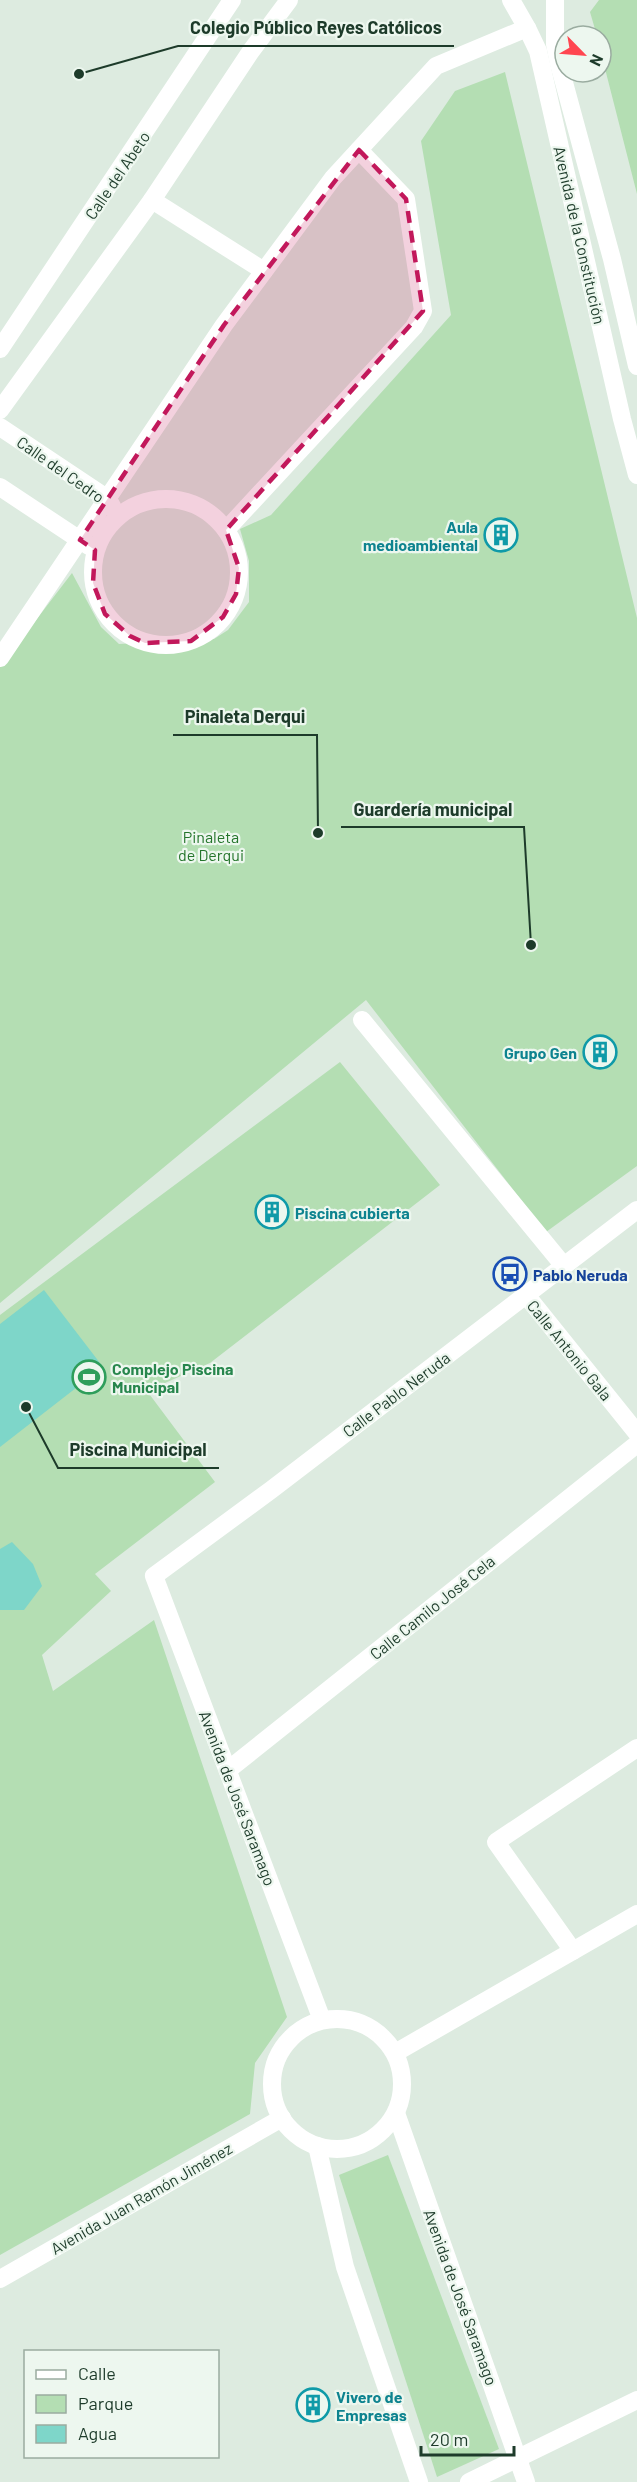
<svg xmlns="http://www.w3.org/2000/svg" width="637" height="2482" viewBox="0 0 637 2482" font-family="Barlow,sans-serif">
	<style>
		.green { fill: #b4deb3 }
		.water { fill: #7ed6c9 }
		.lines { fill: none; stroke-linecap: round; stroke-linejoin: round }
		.minor { stroke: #fff; stroke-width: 18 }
		.marked { fill: #c2185b; fill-opacity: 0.2; stroke: #c2185b; stroke-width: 4.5; stroke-dasharray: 12 8; stroke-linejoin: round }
		.labels { text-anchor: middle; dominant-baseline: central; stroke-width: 4.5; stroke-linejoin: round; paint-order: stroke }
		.street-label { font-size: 16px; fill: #1d3b2a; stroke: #edf7ef }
		.culture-label { font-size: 16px; font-weight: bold; fill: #0d838f; stroke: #edf7ef; text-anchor: end }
		.park-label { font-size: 16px; fill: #24752b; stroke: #edf7ef }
		.transit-label { font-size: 16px; font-weight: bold; fill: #164399; stroke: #edf7ef; text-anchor: start }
		.leisure-label { font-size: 16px; font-weight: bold; fill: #27864d; stroke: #edf7ef; text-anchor: start }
		.leader { fill: none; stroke: #1d3b2a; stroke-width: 2 }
		.callout-dot { fill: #1d3b2a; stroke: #edf7ef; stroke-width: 2 }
		.callout-label { font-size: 18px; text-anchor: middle; font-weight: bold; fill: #1d3b2a; stroke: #edf7ef; stroke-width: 4.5; stroke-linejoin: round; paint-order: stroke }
	</style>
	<rect width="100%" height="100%" fill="#ddebe0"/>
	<g class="green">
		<path d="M599 0H637V194L601 53V36H597L590 12Z"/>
		<path d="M505 72 637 618V1166L546 1232 366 1000 0 1303V667L72 573 101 627 119 644 214 639 228 630 249 602V561L240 529 271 515 451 315 421 141 455 91Z"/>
		<path d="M340 1062 440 1185 210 1363 147 1391 215 1482 95 1574 111 1591 42 1655 53 1691 154 1620 287 2017 255 2063 250 2114 0 2255V1315Z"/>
		<path d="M388 2155 499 2449 437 2477 339 2175Z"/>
	</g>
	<g class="water">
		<path d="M44 1290 103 1367 0 1447V1324Z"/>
		<path d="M12 1542 33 1564 42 1586 24 1610H0V1549Z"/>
	</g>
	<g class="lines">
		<g class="minor">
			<path d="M511 0 527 28 538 51 622 419 637 475"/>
			<path d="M555 0V44L559 64 612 259 637 366"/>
			<path d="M264 271 152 200 251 51 289 0"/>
			<path d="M0 349 232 0"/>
			<path d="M0 410 152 200"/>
			<path d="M0 427 108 499 114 510"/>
			<path d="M0 487 89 546"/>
			<circle cx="166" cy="572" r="73"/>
			<path d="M226 530 414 327 423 311 406 199 359 150"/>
			<path d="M0 658 224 325 333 178 436 66 527 28"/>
			<path d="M362 1020 564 1266"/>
			<path d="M526 1295 637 1433"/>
			<path d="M228 1770 637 1444"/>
			<path d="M573 1951 496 1842 637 1748"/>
			<circle cx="337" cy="2084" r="65"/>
			<path d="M322 2020 154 1576 271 1490 637 1210"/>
			<path d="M395 2053 637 1914"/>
			<path d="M396 2113 526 2482"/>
			<path d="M317 2146 345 2267 419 2482"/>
			<path d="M0 2279 282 2118"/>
			<path d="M469 2482 637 2400"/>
		</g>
	</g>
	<path class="marked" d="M359 150 406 199 423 311 226 530 239 568 236 594 223 617 191 641 145 643 130 636 105 614 93 583 95 550 80 540 224 325Z"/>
	<defs>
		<g id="building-ring" transform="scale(1.725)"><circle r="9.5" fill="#edf7ef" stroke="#0f9aa8" stroke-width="1.5"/><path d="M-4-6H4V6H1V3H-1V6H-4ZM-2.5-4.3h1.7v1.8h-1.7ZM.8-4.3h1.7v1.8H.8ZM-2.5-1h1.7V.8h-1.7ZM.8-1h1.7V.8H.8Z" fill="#0f9aa8"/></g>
		<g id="bus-ring" transform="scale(1.725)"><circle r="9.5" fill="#edf7ef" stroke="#1a4fb4" stroke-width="1.5"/><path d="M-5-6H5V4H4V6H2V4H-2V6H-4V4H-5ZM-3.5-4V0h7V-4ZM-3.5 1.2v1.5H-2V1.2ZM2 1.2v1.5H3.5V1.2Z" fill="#1a4fb4"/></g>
		<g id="stadium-ring" transform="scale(1.725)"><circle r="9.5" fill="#edf7ef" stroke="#2e9e5b" stroke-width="1.5"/><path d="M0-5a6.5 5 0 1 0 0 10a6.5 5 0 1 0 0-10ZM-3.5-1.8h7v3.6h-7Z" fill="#2e9e5b"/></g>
	</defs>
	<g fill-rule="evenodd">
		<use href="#building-ring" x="501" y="535"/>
		<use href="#building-ring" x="600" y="1052"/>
		<use href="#building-ring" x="272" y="1212"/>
		<use href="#bus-ring" x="510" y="1274"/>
		<use href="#stadium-ring" x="89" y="1377"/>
		<use href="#building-ring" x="313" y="2405"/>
	</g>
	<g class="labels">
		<g class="street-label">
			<text transform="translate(117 175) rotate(-56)">Calle del Abeto</text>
			<text transform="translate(580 235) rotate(77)">Avenida de la Constitución</text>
			<text transform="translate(61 469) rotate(35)">Calle del Cedro</text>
			<text transform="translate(570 1350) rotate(51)">Calle Antonio Gala</text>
			<text transform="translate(396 1394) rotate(-37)">Calle Pablo Neruda</text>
			<text transform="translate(432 1607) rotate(-39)">Calle Camilo José Cela</text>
			<text transform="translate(238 1798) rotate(69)">Avenida de José Saramago</text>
			<text transform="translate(141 2198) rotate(-30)">Avenida Juan Ramón Jiménez</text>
			<text transform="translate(461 2297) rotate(70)">Avenida de José Saramago</text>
		</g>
		<g class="culture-label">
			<text x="478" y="526">Aula<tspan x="478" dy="18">medioambiental</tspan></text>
			<text x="577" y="1052">Grupo Gen</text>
			<text x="295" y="1212" text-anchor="start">Piscina cubierta</text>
			<text x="336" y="2396" text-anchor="start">Vivero de<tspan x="336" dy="18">Empresas</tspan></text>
		</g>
		<g class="park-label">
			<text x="211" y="836">Pinaleta<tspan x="211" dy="18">de Derqui</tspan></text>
		</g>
		<g class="transit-label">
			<text x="533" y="1274">Pablo Neruda</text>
		</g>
		<g class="leisure-label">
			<text x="112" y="1368">Complejo Piscina<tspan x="112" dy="18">Municipal</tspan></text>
		</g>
	</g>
	<path class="leader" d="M79 74L178 46H454M318 833L317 735H173M531 945L524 827H341M26 1407L58 1468H219"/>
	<g class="callout-dot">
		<circle cx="79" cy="74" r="6"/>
		<circle cx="318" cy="833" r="6"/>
		<circle cx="531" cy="945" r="6"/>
		<circle cx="26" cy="1407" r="6"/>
	</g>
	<g class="callout-label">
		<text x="316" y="34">Colegio Público Reyes Católicos</text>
		<text x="245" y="723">Pinaleta Derqui</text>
		<text x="433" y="816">Guardería municipal</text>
		<text x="138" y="1456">Piscina Municipal</text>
	</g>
	<rect x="24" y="2350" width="195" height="108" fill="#edf7ef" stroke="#9aaca0" stroke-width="1.5"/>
	<rect x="36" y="2370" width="30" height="9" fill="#ffffff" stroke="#9aaca0" stroke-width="1.5"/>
	<text x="78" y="2380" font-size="18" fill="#1d3b2a">Calle</text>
	<rect x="36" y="2395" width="30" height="18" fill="#b4deb3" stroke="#9aaca0" stroke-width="1.5"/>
	<text x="78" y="2410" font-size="18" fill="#1d3b2a">Parque</text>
	<rect x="36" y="2425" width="30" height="18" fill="#7ed6c9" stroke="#9aaca0" stroke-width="1.5"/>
	<text x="78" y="2440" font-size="18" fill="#1d3b2a">Agua</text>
	<g transform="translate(583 54) rotate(115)"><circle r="28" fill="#edf7ef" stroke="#9aaca0" stroke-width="1.5"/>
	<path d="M0-4.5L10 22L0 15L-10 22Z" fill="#ff4650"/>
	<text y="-9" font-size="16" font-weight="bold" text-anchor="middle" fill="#1d3b2a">N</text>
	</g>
	<path d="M421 2446v9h93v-9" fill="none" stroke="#1d3b2a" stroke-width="3"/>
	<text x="430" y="2446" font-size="18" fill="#1d3b2a" stroke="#edf7ef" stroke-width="4.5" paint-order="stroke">20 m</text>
</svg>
